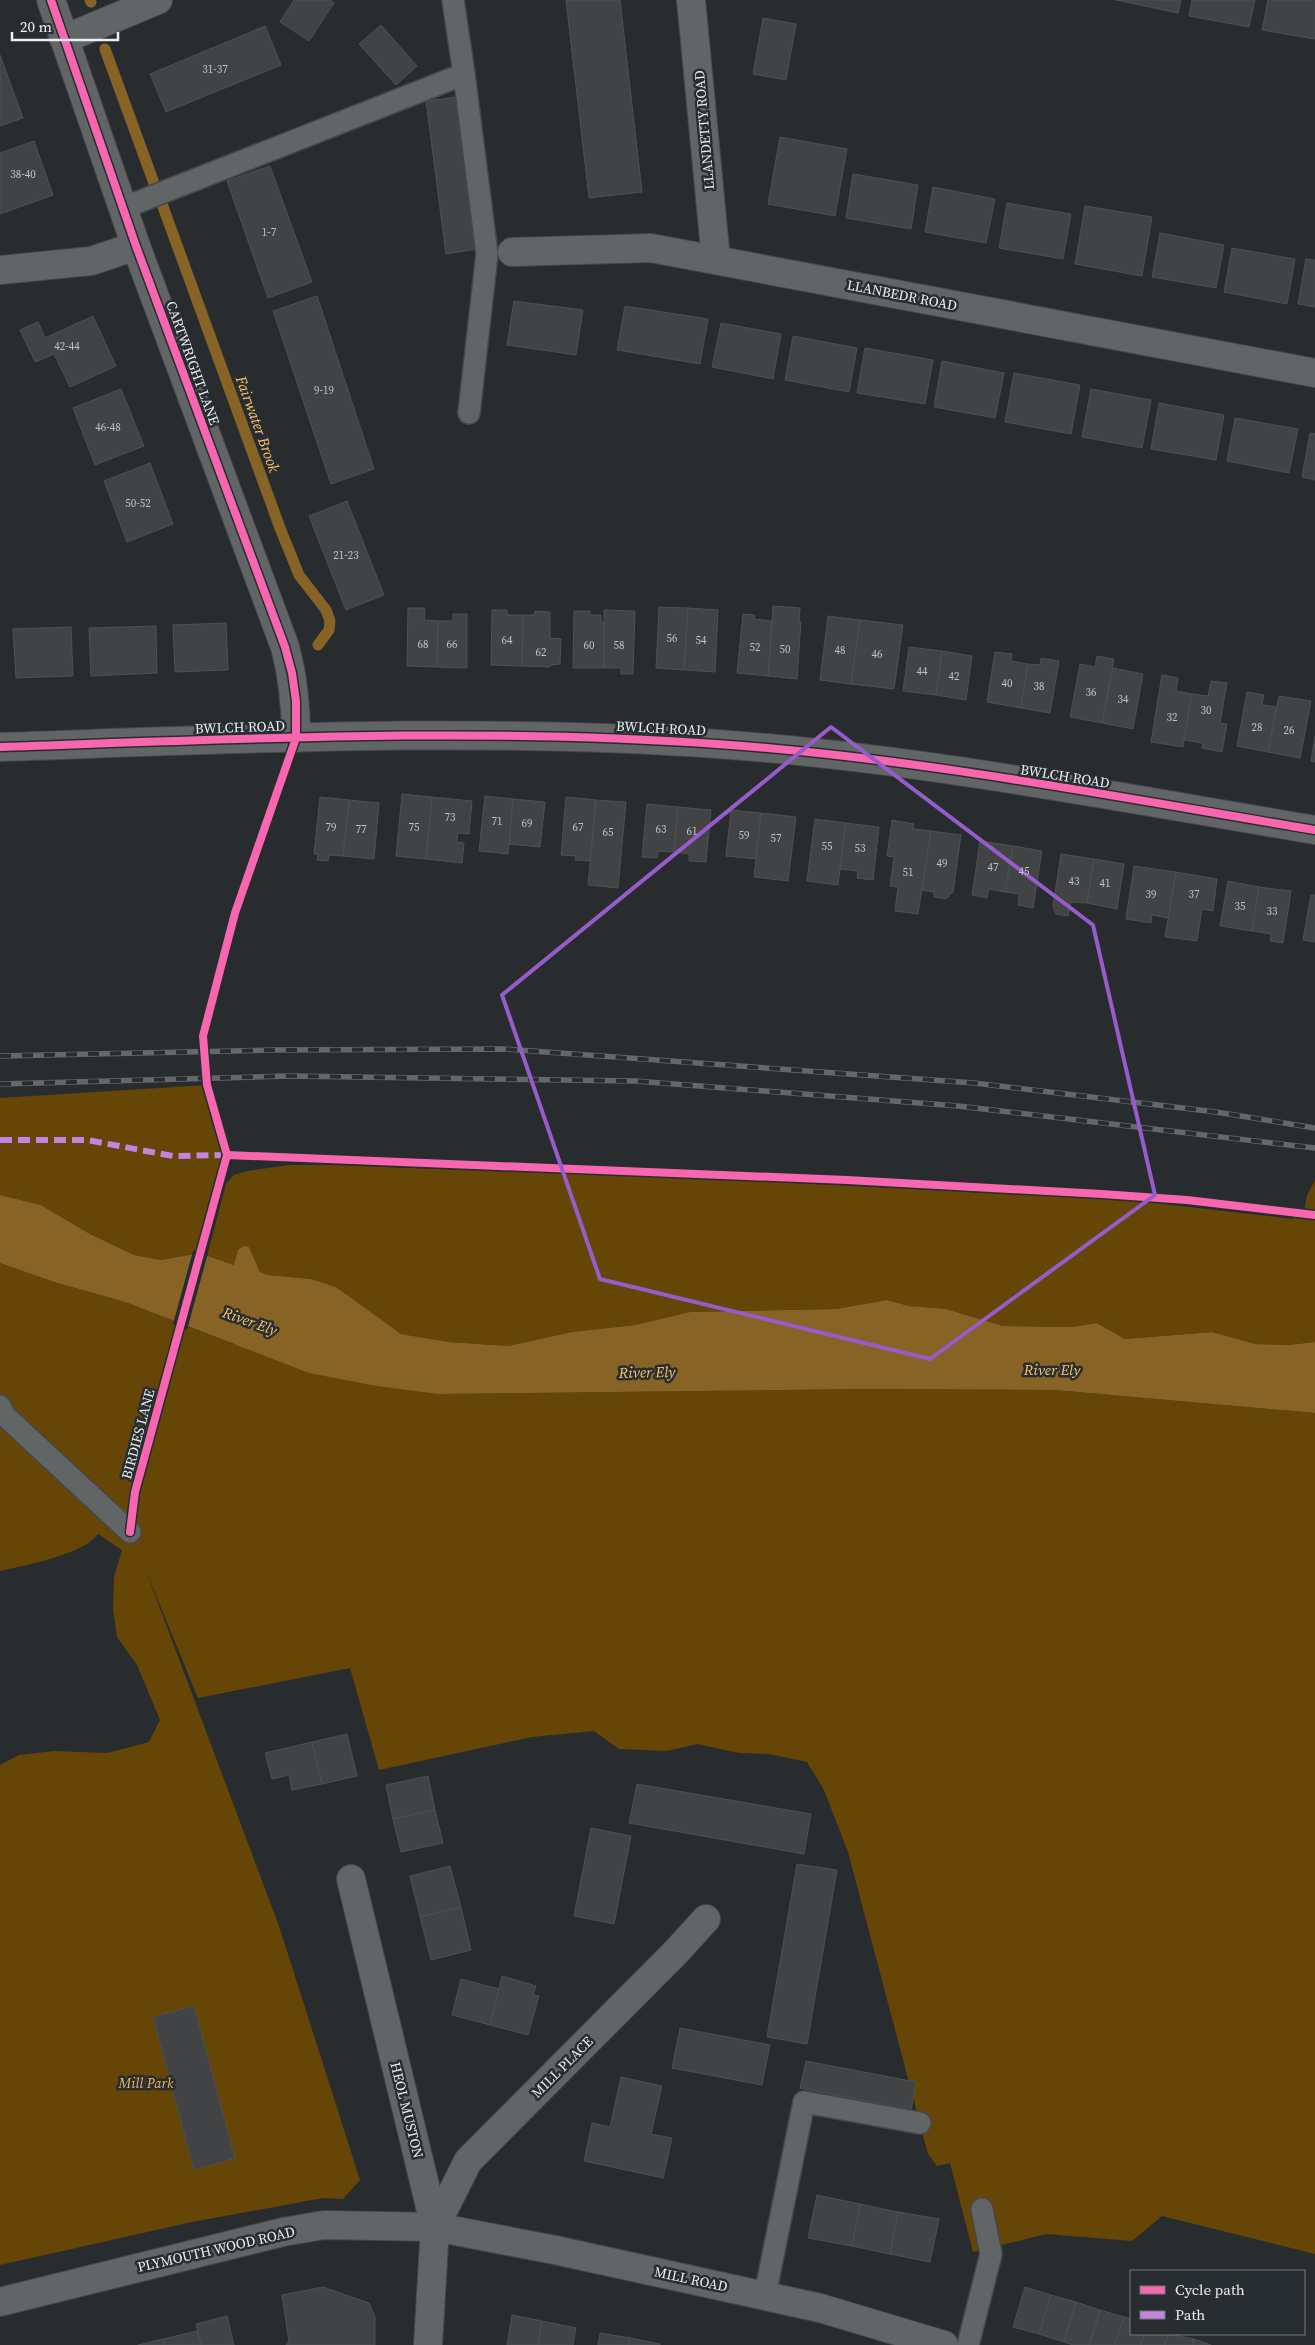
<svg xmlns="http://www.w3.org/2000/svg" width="1315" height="2345" viewBox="0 0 1315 2345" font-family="'Source Serif 4',serif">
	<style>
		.green { fill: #654607 }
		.water { fill: #876326 }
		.pier { fill: #292c2e }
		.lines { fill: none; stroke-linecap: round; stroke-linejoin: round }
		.stream { stroke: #876326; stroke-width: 11 }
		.building { fill: #414345; stroke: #4e5152 }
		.lane-casing { stroke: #46484a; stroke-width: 24 }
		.street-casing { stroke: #46484a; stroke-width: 30 }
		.lane { stroke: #626566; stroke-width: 21 }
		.street { stroke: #626566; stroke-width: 28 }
		.rail-casing { stroke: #65686a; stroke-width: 5.5 }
		.rail { stroke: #272d30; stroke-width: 4; stroke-dasharray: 11; stroke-linecap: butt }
		.quiet { stroke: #c483df; stroke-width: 6; stroke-dasharray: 12 6; stroke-linecap: butt }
		.cycleway-casing { stroke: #272d30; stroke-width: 11 }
		.cycleway { stroke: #f766af; stroke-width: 8 }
		.marked { fill: none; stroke: #975ccb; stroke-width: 4; stroke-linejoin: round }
		.labels { text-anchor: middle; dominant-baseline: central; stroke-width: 5; stroke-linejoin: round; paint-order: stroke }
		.number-label { font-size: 11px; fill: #c0c3c5 }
		.street-label { font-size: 14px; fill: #eaeef0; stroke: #272d30 }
		.park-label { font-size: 14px; font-style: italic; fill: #f2b85e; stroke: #272d30 }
		.water-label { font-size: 15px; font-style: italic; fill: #fec369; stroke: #272d30 }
	</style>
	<rect width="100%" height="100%" fill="#292c2e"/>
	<g class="green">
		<path d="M207 1085 227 1155 199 1253 161 1260 134 1255 90 1234 41 1205 0 1195V1098Z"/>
		<path d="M289 1165H330L736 1180 1128 1200 1293 1219 1305 1207 1307 1195 1315 1181V1342L1288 1345 1255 1344 1211 1332 1125 1339 1097 1323 1072 1327 1003 1326 946 1309 909 1306 887 1300 836 1309 690 1312 635 1325 572 1332 508 1346 449 1342 401 1334 336 1287 311 1279 268 1275 260 1272 249 1247 234 1265 207 1256 226 1184 234 1175 247 1171Z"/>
		<path d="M0 1263 54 1282 125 1302 233 1344 438 1394 863 1389 1055 1390 1315 1413V2254L1162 2216 1132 2241 1046 2234 973 2252 950 2163 937 2166 928 2154 848 1852 824 1790 807 1762 769 1754 739 1753 697 1744 667 1751 619 1749 594 1731 532 1737 379 1770 350 1668 198 1698 146 1571 279 1926 360 2180 343 2199 323 2198 192 2222 0 2265V1765L19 1755 54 1751 107 1753 149 1742 160 1720 137 1665 117 1637 113 1608 114 1577 122 1550 98 1534C83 1555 25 1565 0 1571Z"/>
	</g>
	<path class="water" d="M0 1195 41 1205 90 1234 134 1255 161 1260 199 1253 234 1265 238 1250 244 1246 249 1247 260 1272 268 1275 311 1279 336 1287 401 1334 449 1342 508 1346 572 1332 635 1325 690 1312 836 1309 887 1300 909 1306 946 1309 1003 1326 1072 1327 1097 1323 1125 1339 1212 1332 1255 1344 1288 1345 1315 1342V1413L1055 1390 863 1389 438 1394 377 1386 309 1373 125 1302 54 1282 0 1263Z"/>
	<path class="pier" d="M200 1250 208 1253 187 1330 173 1324 193 1251Z"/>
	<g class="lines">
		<g class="stream">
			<path d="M90 0 91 2"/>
			<path d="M105 49 155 186"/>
			<path d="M162 204 280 528 299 575 326 610 330 621 329 630 318 645"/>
		</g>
	</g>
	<g class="building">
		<path d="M294 0H330L334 3 309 41 280 22Z"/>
		<path d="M566 0H620L642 192 589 198Z"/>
		<path d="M1116 0H1181L1178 13Z"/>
		<path d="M1192 0H1255L1249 27 1189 16Z"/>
		<path d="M1268 0H1315V39L1262 30Z"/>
		<path d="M763 18 796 24 786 80 753 74Z"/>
		<path d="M381 25 417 66 396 85 359 44Z"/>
		<path d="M265 26 281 65 166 112 150 74Z"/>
		<path d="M0 55 23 118 0 126Z"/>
		<path d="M457 97 477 249 446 254 426 101Z"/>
		<path d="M780 137 847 149 835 216 768 204Z"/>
		<path d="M34 141 53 195 0 214V153Z"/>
		<path d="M270 166 312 282 268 298 227 181Z"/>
		<path d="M853 174 918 185 911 229 846 218Z"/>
		<path d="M933 187 995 199 986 243 925 232Z"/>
		<path d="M1007 203 1071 214 1063 259 999 248Z"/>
		<path d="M1085 206 1152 217 1142 276 1075 264Z"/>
		<path d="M1160 233 1224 245 1216 288 1152 277Z"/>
		<path d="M1232 248 1295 259 1287 304 1224 292Z"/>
		<path d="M1306 259 1315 260V307L1298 304Z"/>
		<path d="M317 296 374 469 331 484 273 311Z"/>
		<path d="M514 301 583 310 576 355 507 345Z"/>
		<path d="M625 306 708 319 700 364 617 350Z"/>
		<path d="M93 316 116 366 70 387 54 354 35 362 20 330 38 322 45 338Z"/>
		<path d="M721 323 781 334 773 379 712 367Z"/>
		<path d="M793 336 857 348 849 392 785 380Z"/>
		<path d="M865 348 933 360 925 404 857 393Z"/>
		<path d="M942 361 1004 373 995 418 934 407Z"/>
		<path d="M1014 373 1080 385 1071 434 1005 422Z"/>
		<path d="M121 389 144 446 95 465 73 408Z"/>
		<path d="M1091 389 1151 400 1142 448 1082 437Z"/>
		<path d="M1159 403 1224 415 1216 460 1151 449Z"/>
		<path d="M1235 418 1298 429 1289 473 1227 461Z"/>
		<path d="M1310 433 1315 434V480L1302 477Z"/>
		<path d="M150 463 173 524 127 542 104 481Z"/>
		<path d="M347 501 384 595 346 610 309 516Z"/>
		<path d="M773 606 800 608 799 622H801L797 679 768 676Z"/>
		<path d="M659 607 688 608 684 670 656 668Z"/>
		<path d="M408 608H425L424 620 438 621 437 667 407 666Z"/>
		<path d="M688 608 718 610 715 672 684 670Z"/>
		<path d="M492 610H507V615H523L522 666 491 665Z"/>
		<path d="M604 610 635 611 633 674H621V668H604Z"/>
		<path d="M535 611 550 612V638L561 639 560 664 551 665 550 667 522 666 523 615H534Z"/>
		<path d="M574 611H590V615H601V622H604V668H573Z"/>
		<path d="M453 614H467V668L437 667 438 621H453Z"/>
		<path d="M743 614 755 615 754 619 772 621 768 676 737 673Z"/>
		<path d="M828 616 860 620 851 684 820 680Z"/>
		<path d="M860 620 903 625 894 689 851 684Z"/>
		<path d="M226 623 228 670 175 672 173 625Z"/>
		<path d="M156 626 157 673 91 676 89 628Z"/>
		<path d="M71 627 73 676 16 678 13 629Z"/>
		<path d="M909 647 942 651 936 695 903 691Z"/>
		<path d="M942 651 972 656 966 700 936 695Z"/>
		<path d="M995 652 1012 654 1011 661 1028 664 1021 708 987 702Z"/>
		<path d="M1097 656 1114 659 1102 723 1070 717 1080 664 1095 667Z"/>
		<path d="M1041 658 1059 661 1050 713 1021 708 1028 664 1040 665Z"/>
		<path d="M1113 668 1143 674 1133 729 1102 723Z"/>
		<path d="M1162 675 1178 678 1176 691 1192 694 1183 747 1151 742Z"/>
		<path d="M1211 681 1227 683 1220 723 1227 724 1222 752 1202 748 1203 743 1184 740 1192 694 1208 696Z"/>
		<path d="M1247 692 1264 695 1262 705 1277 707 1268 752 1237 746Z"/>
		<path d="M1279 696 1311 701 1300 758 1268 752Z"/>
		<path d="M1315 736V762L1311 761Z"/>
		<path d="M402 794 432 797 426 859 396 856Z"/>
		<path d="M485 796 513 799 508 854 479 851Z"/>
		<path d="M320 797 349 800 343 856 329 855 328 861 317 860 318 854H314Z"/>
		<path d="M432 797 472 801 469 834 458 833 457 842 464 843 462 863 426 859Z"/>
		<path d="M566 797 596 800 590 861 575 860 576 856 561 855Z"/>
		<path d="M513 799 545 802 540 847 509 844Z"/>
		<path d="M349 800 379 803 374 859 343 856Z"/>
		<path d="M596 800 626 802 618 888 588 885Z"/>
		<path d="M647 804 678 807 674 852 658 851 657 858 642 857Z"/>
		<path d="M678 807 711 810 706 862 689 861V854L674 852Z"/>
		<path d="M731 810 761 813 756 859 726 856Z"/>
		<path d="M761 813 796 817 788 881 754 877Z"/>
		<path d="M815 819 846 823 838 885 807 881Z"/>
		<path d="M892 820 914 824 913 829 931 831 918 914 895 911 898 887 890 886 894 857 887 856Z"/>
		<path d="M846 823 879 827 873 880 857 878 858 871 840 869Z"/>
		<path d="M931 831 961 835 953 892 946 899 934 897V892L922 890Z"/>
		<path d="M980 841 1013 846 1005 892 989 889 987 898 972 895Z"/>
		<path d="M1013 846 1042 851 1033 908 1018 905 1019 894 1005 892Z"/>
		<path d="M1061 854 1094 859 1087 903 1071 902 1068 916 1056 914 1053 906Z"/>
		<path d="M1094 859 1124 864 1117 909 1087 903Z"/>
		<path d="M1134 866 1176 872 1168 918 1152 915 1151 923 1126 919Z"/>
		<path d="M1176 872 1217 879 1213 911 1202 909 1197 941 1165 937Z"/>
		<path d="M1228 881 1259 887 1252 931 1220 926Z"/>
		<path d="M1259 887 1291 891 1283 943 1270 941 1271 934 1252 931Z"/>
		<path d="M1311 895H1315V942L1303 940Z"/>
		<path d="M347 1734 357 1776 322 1784 312 1742Z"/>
		<path d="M312 1742 322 1784 292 1790 289 1775 272 1779 265 1753Z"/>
		<path d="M428 1776 435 1810 393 1819 386 1785Z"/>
		<path d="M637 1784 811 1814 804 1854 629 1823Z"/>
		<path d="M435 1810 443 1843 401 1852 393 1819Z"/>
		<path d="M591 1828 631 1836 614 1924 574 1916Z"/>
		<path d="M797 1864 837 1870 807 2044 767 2037Z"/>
		<path d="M450 1866 461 1907 420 1917 410 1876Z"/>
		<path d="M461 1907 471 1950 431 1960 420 1917Z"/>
		<path d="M502 1976 536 1986 533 1995 539 1996 528 2035 490 2025Z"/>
		<path d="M461 1979 499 1989 490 2025 452 2015Z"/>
		<path d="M194 2006 235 2158 194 2170 153 2017Z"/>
		<path d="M680 2028 770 2045 762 2085 672 2068Z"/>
		<path d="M806 2061 916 2082 911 2110 800 2088Z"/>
		<path d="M621 2077 662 2086 651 2134 672 2138 663 2178 584 2161 592 2123 610 2127Z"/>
		<path d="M817 2195 860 2204 852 2246 808 2238Z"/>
		<path d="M860 2204 898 2212 890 2254 852 2246Z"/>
		<path d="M898 2212 939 2219 930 2262 890 2254Z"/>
		<path d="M323 2287 369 2303 375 2317V2345H286L289 2341 282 2295Z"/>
		<path d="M1025 2287 1051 2295 1039 2334 1013 2327Z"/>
		<path d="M1051 2295 1076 2302 1064 2342 1039 2334Z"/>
		<path d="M1076 2302 1100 2310 1089 2345H1073L1064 2342Z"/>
		<path d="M1100 2310 1124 2317 1115 2345H1089Z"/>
		<path d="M512 2315 542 2321 538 2345H507Z"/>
		<path d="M227 2316 234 2345H201L196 2324Z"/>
		<path d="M1124 2317 1131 2319V2334H1144L1141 2345H1115Z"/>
		<path d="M542 2321 576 2328 573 2345H538Z"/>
		<path d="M197 2331 201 2345H164L163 2339Z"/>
		<path d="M600 2333 630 2338 628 2345H598Z"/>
		<path d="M1144 2334H1168L1165 2345H1141Z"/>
		<path d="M1168 2334 1194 2339 1192 2345H1165Z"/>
		<path d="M630 2338 660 2344V2345H628Z"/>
		<path d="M163 2339 164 2345H138Z"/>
		<path d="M1194 2339 1211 2345H1192Z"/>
	</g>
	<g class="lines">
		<g class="lane-casing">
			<g id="lane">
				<path d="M453 0 464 74 487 254 469 413"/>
				<path d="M123 208 464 74"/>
				<path d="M0 1406 4 1415 130 1532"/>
				<path d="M765 2295 804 2102 920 2123"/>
				<path d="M968 2345 991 2254 982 2209"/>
			</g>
		</g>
		<g class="street-casing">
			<g id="street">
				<path d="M51 0 136 246 285 647C293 677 296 706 296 738"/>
				<path d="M691 0 716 260"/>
				<path d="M64 39 158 0"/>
				<path d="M512 252 651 248 1315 373"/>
				<path d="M0 270 91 261 136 246"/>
				<path d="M0 747C239 739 478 727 717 744 918 758 1117 797 1315 830"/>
				<path d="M351 1879 435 2227 428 2345"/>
				<path d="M435 2227 468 2161 677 1951 706 1919"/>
				<path d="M0 2302 283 2232 324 2225 435 2227 555 2250 820 2308 944 2345"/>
			</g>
		</g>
		<use href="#lane" class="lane"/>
		<use href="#street" class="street"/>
		<g class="rail-casing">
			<g id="rail">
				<path d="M0 1056 274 1050 503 1049 974 1083 1216 1112 1315 1128"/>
				<path d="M0 1084 288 1076 635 1081 958 1106 1315 1148"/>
			</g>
		</g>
		<use href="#rail" class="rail"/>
		<path class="quiet" d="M0 1140H87L173 1156 227 1155"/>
		<g class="cycleway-casing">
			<g id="cycleway">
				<path d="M51 0 136 246 285 647 292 673 296 701V738L235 913 203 1036 207 1085 227 1155 135 1492 130 1532"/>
				<path d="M0 747C239 739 478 727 717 744 918 758 1117 797 1315 830"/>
				<path d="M227 1155 847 1180 1102 1194 1187 1200 1315 1215"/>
			</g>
		</g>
		<use href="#cycleway" class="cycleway"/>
	</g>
	<path class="marked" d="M831 727 1093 925 1155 1195 930 1359 600 1279 502 995Z"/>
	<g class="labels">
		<g class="number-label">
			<text x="215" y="69">31-37</text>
			<text x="23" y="174">38-40</text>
			<text x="269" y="232">1-7</text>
			<text x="67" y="346">42-44</text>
			<text x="324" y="390">9-19</text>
			<text x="108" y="427">46-48</text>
			<text x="138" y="503">50-52</text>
			<text x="346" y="555">21-23</text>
			<text x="672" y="638">56</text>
			<text x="507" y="640">64</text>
			<text x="701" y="640">54</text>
			<text x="423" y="644">68</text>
			<text x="452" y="644">66</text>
			<text x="589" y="645">60</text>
			<text x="619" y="645">58</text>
			<text x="755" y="647">52</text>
			<text x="785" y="649">50</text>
			<text x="840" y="650">48</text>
			<text x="541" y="652">62</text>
			<text x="877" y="654">46</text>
			<text x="922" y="671">44</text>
			<text x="954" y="676">42</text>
			<text x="1007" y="683">40</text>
			<text x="1039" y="686">38</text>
			<text x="1091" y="692">36</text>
			<text x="1123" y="699">34</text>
			<text x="1206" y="710">30</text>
			<text x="1172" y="717">32</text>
			<text x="1257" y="727">28</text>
			<text x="1289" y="730">26</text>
			<text x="450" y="817">73</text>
			<text x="497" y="821">71</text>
			<text x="527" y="823">69</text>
			<text x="331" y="827">79</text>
			<text x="414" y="827">75</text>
			<text x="578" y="827">67</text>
			<text x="361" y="829">77</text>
			<text x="661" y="829">63</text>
			<text x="692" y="831">61</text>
			<text x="608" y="832">65</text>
			<text x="744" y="835">59</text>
			<text x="776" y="838">57</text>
			<text x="827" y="846">55</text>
			<text x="860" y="848">53</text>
			<text x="942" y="863">49</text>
			<text x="993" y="867">47</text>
			<text x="1024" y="871">45</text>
			<text x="908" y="872">51</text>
			<text x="1074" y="881">43</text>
			<text x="1105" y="883">41</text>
			<text x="1151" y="894">39</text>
			<text x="1194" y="894">37</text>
			<text x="1240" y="906">35</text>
			<text x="1272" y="911">33</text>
		</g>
		<g class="street-label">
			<text transform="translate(704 130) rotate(-95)">LLANDETTY ROAD</text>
			<text transform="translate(902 295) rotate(11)">LLANBEDR ROAD</text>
			<text transform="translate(193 363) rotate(70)">CARTWRIGHT LANE</text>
			<text transform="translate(240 727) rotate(-2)">BWLCH ROAD</text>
			<text transform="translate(661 728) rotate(3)">BWLCH ROAD</text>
			<text transform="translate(1065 776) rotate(9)">BWLCH ROAD</text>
			<text transform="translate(138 1434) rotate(-75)">BIRDIES LANE</text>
			<text transform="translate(562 2067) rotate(-45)">MILL PLACE</text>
			<text transform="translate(407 2110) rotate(76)">HEOL MUSTON</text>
			<text transform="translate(216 2249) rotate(-13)">PLYMOUTH WOOD ROAD</text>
			<text transform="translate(691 2279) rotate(12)">MILL ROAD</text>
		</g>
		<g class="park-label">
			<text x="146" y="2083">Mill Park</text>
		</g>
		<g class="water-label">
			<text transform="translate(258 424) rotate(70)">Fairwater Brook</text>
			<text transform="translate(250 1321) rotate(20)">River Ely</text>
			<text x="1052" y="1369">River Ely</text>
			<text transform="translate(647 1372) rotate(-1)">River Ely</text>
		</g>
	</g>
	<rect x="1130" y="2270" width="175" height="65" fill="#272d30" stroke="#757a7d"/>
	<rect x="1140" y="2286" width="25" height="8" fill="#f766af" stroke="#757a7d"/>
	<text x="1175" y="2295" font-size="15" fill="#eaeef0">Cycle path</text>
	<rect x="1140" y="2311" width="25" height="8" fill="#c483df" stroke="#757a7d"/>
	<text x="1175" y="2320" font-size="15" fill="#eaeef0">Path</text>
	<path d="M12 32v8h106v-8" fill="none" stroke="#eaeef0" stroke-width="2.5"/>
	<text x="20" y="32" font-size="15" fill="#eaeef0" stroke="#272d30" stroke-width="4" paint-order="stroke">20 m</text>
</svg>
